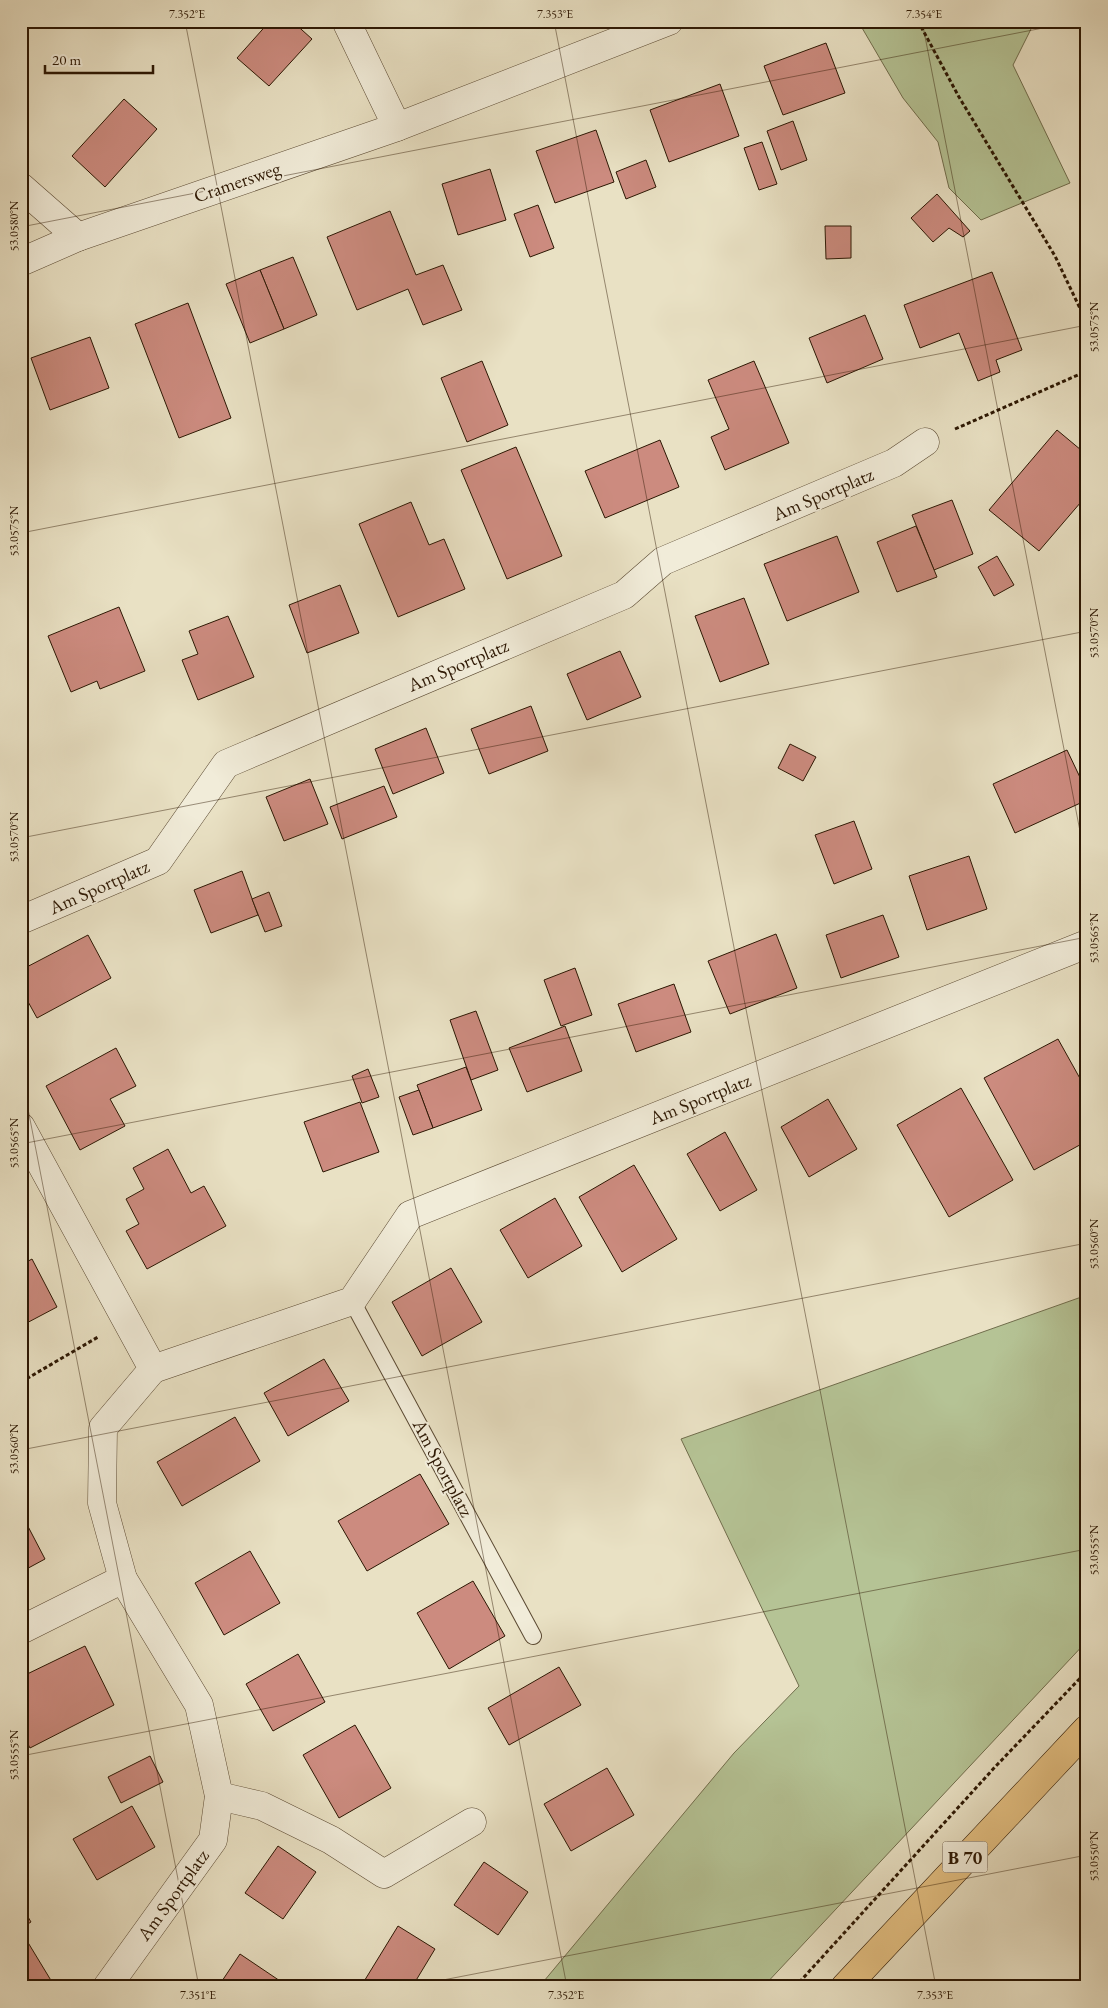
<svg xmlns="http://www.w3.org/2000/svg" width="1108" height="2008" viewBox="0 0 1108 2008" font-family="'EB Garamond',serif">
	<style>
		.green { fill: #b5c395; stroke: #706d4c }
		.building { fill: #cc8b7f; stroke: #2c1703 }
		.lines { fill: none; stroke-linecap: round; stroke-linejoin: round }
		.lane-casing { stroke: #5b4a33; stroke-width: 18 }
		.street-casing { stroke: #5b4a33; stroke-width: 29 }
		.primary-casing { stroke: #2c1703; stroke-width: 29 }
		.path { stroke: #2c1703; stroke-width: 3; stroke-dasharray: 4 2.5; stroke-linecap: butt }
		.lane { stroke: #f1ecd9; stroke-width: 16 }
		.street { stroke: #f1ecd9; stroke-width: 28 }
		.primary { stroke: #e4c082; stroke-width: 28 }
		.ticks { fill: none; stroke: #2c1703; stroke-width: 1; stroke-opacity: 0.45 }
		.labels { text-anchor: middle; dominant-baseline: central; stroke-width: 4; stroke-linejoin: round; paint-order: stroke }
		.shield { fill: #f1ecd9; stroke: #675743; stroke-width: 1 }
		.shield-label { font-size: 18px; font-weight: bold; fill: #2c1703 }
		.street-label { font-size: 19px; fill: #2c1703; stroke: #f1ecd9 }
		.neatline { fill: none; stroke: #2c1703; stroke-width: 2 }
		.ticks-label { font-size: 12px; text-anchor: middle; fill: #2c1703 }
	</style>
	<rect width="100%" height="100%" fill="#e9e1c4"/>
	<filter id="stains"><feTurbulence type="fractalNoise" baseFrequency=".004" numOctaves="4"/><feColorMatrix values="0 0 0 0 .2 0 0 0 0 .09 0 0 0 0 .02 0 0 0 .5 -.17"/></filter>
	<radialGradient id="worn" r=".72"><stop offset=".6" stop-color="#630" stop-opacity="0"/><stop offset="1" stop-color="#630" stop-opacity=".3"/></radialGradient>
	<g class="green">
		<path d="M858 21H1035L1013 65 1070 183 981 220 949 188 938 142 903 98Z"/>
		<path d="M1087 1295V1641L763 1987H539L734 1753 799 1686 681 1439Z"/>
	</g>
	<g class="building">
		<path d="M270 21H292L312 39 269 86 237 58Z"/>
		<path d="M826 43 845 93 783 115 764 66Z"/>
		<path d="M720 84 739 136 669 162 650 110Z"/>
		<path d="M124 99 157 129 105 187 72 156Z"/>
		<path d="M793 121 807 160 781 170 767 131Z"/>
		<path d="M596 130 614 182 555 203 536 151Z"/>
		<path d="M762 142 777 184 759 190 744 148Z"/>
		<path d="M646 160 656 187 626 199 616 172Z"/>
		<path d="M490 169 506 220 458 235 442 184Z"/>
		<path d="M937 194 970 231 963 237 949 228 933 242 911 218Z"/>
		<path d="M538 205 554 248 530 257 514 214Z"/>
		<path d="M390 211 416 275 443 265 462 310 423 325 408 289 357 310 327 237Z"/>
		<path d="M825 226H851V258L826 259Z"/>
		<path d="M293 257 317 315 284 329 260 270Z"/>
		<path d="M260 270 284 329 250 343 226 284Z"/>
		<path d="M992 272 1022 350 996 360 1000 372 978 381 959 333 920 348 904 305Z"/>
		<path d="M188 303 231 418 179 438 135 324Z"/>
		<path d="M865 315 883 359 827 383 809 338Z"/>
		<path d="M90 337 109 388 50 410 31 358Z"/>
		<path d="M482 361 508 425 467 442 441 378Z"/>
		<path d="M754 361 789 443 725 470 711 437 729 429 708 380Z"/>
		<path d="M1057 430 1087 455V495L1039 551 989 510Z"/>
		<path d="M660 440 679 487 605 518 585 471Z"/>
		<path d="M516 447 562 556 507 579 461 470Z"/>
		<path d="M952 500 973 554 934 570 912 515Z"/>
		<path d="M411 502 429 545 444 539 465 589 398 617 359 524Z"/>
		<path d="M916 526 937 577 897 592 877 542Z"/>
		<path d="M837 536 859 592 787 621 764 564Z"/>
		<path d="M997 556 1014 585 994 596 978 567Z"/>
		<path d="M340 585 359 633 307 653 289 605Z"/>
		<path d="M744 598 769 664 720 682 695 616Z"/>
		<path d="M119 607 145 671 100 689 97 681 71 692 48 636Z"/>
		<path d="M228 616 254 677 198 700 182 660 198 654 189 631Z"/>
		<path d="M620 651 641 697 587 720 567 674Z"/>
		<path d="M531 706 548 751 489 774 471 729Z"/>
		<path d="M426 728 444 773 393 794 375 749Z"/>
		<path d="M790 744 816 757 803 781 778 768Z"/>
		<path d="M1067 750 1087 792V800L1015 833 993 784Z"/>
		<path d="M310 779 328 824 284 841 266 797Z"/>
		<path d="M384 786 397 817 342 839 330 807Z"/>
		<path d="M854 821 872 869 834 884 815 835Z"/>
		<path d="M969 856 987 909 927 930 909 876Z"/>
		<path d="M242 871 258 915 211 933 194 890Z"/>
		<path d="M269 892 282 926 265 932 252 899Z"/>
		<path d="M883 915 899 957 841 978 826 935Z"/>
		<path d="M776 934 797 988 730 1014 708 961Z"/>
		<path d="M88 935 111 978 37 1018 21 989V970Z"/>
		<path d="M575 968 592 1015 561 1026 544 980Z"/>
		<path d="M674 984 691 1032 636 1052 618 1004Z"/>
		<path d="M476 1011 498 1070 471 1080 450 1020Z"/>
		<path d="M565 1026 582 1071 527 1092 509 1048Z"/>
		<path d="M1058 1039 1087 1091V1141L1034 1170 984 1078Z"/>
		<path d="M116 1048 136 1086 110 1099 125 1126 80 1150 46 1086Z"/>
		<path d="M466 1067 482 1110 433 1128 417 1085Z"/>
		<path d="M368 1069 379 1097 362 1103 352 1076Z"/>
		<path d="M961 1088 1013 1180 949 1217 897 1125Z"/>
		<path d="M419 1090 433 1128 413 1135 399 1097Z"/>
		<path d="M828 1099 857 1149 809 1177 781 1127Z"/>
		<path d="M360 1102 379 1152 323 1172 304 1122Z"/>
		<path d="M725 1132 757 1190 720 1211 687 1154Z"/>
		<path d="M168 1149 191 1193 204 1186 226 1226 147 1269 126 1231 139 1224 126 1199 144 1189 133 1168Z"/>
		<path d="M634 1165 677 1239 622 1272 579 1197Z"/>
		<path d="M555 1198 582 1246 528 1278 500 1230Z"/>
		<path d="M32 1259 57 1307 21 1326V1265Z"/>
		<path d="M451 1268 482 1322 422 1356 392 1302Z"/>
		<path d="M324 1359 349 1401 288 1436 264 1393Z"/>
		<path d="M235 1417 260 1461 182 1506 157 1462Z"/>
		<path d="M420 1474 449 1524 367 1571 338 1521Z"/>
		<path d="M21 1513 45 1559 21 1572Z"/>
		<path d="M250 1551 280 1603 224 1635 195 1583Z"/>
		<path d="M473 1581 505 1636 449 1669 417 1613Z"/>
		<path d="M85 1646 114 1705 30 1748 21 1731V1677Z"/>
		<path d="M298 1654 325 1702 273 1731 246 1684Z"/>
		<path d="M559 1667 581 1705 509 1745 488 1708Z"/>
		<path d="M355 1725 391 1788 339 1818 303 1755Z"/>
		<path d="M150 1756 163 1782 121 1803 108 1777Z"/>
		<path d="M607 1768 634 1815 571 1851 544 1804Z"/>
		<path d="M132 1806 155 1847 97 1880 73 1839Z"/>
		<path d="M278 1846 316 1872 283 1919 245 1893Z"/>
		<path d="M484 1862 528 1892 498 1935 454 1905Z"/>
		<path d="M21 1905 31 1922 21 1928Z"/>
		<path d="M398 1926 435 1949 412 1987H369L363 1983Z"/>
		<path d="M21 1931 55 1987H21Z"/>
		<path d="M240 1954 289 1987H218Z"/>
	</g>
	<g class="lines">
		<g class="lane-casing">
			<path id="lane" d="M352 1301 533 1636"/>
		</g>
		<g class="street-casing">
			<g id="street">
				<path d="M346 21 397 127"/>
				<path d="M21 187 78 237"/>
				<path d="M21 262 78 237 397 127 669 21"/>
				<path d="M21 920 158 861 226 764 624 595 663 561 894 463 925 442"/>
				<path d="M21 1127 153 1369 103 1428 102 1503 123 1579 199 1705 219 1796 213 1840 107 1987"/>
				<path d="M153 1369 352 1301 410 1215 1087 944"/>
				<path d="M21 1630 123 1579"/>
				<path d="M219 1796 262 1806 331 1840 384 1874 472 1822"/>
			</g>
		</g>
		<g class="primary-casing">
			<path id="primary" d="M845 1987 1087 1729"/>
		</g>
		<g class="path">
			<path d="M918 21 959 97 1055 256 1087 323"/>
			<path d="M955 429 1087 371"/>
			<path d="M21 1382 98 1337"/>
			<path d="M795 1987 995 1767 1087 1671"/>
		</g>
		<use href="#lane" class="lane"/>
		<use href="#street" class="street"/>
		<use href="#primary" class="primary"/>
	</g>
	<path class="ticks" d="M185 21 567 1987M554 21 936 1987M922 21 1087 867M21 227 1079 21M21 533 1087 325M21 838 1087 631M21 1073 199 1987M21 1144 1087 937M21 1450 1087 1243M21 1756 1087 1549M407 1987 1087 1855"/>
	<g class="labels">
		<rect class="shield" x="942.5" y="1841.5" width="45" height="31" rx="4"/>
		<g class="shield-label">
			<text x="965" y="1857">B 70</text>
		</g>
		<g class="street-label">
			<text transform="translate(237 182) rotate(-19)">Cramersweg</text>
			<text transform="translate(823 494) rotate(-23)">Am Sportplatz</text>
			<text transform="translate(458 665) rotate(-23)">Am Sportplatz</text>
			<text transform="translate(99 887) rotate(-24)">Am Sportplatz</text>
			<text transform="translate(700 1099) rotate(-22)">Am Sportplatz</text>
			<text transform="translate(443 1468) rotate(62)">Am Sportplatz</text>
			<text transform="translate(173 1895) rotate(-54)">Am Sportplatz</text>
		</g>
	</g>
	<rect width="1108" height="2008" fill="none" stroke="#e9e1c4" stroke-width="55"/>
	<path d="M45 65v8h108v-8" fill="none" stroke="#2c1703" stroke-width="2.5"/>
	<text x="52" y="65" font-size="15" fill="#2c1703" stroke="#f1ecd9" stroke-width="4" paint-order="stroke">20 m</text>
	<rect x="28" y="28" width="1052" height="1952" class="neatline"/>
	<g class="ticks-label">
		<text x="187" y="18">7.352°E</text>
		<text x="555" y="18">7.353°E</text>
		<text x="924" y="18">7.354°E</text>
		<text transform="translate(14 226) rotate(-90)" y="4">53.0580°N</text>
		<text transform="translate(1094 327) rotate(-90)" y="4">53.0575°N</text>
		<text transform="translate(14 531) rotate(-90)" y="4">53.0575°N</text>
		<text transform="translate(1094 633) rotate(-90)" y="4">53.0570°N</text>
		<text transform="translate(14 837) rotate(-90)" y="4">53.0570°N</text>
		<text transform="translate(1094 938) rotate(-90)" y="4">53.0565°N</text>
		<text transform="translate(14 1143) rotate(-90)" y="4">53.0565°N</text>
		<text transform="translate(1094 1244) rotate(-90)" y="4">53.0560°N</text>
		<text transform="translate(14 1449) rotate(-90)" y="4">53.0560°N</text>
		<text transform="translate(1094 1550) rotate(-90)" y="4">53.0555°N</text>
		<text transform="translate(14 1755) rotate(-90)" y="4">53.0555°N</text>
		<text transform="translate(1094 1856) rotate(-90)" y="4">53.0550°N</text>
		<text x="198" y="1999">7.351°E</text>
		<text x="566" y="1999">7.352°E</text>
		<text x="935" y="1999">7.353°E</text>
	</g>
	<rect width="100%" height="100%" filter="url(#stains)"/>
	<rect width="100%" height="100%" fill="url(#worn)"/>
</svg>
